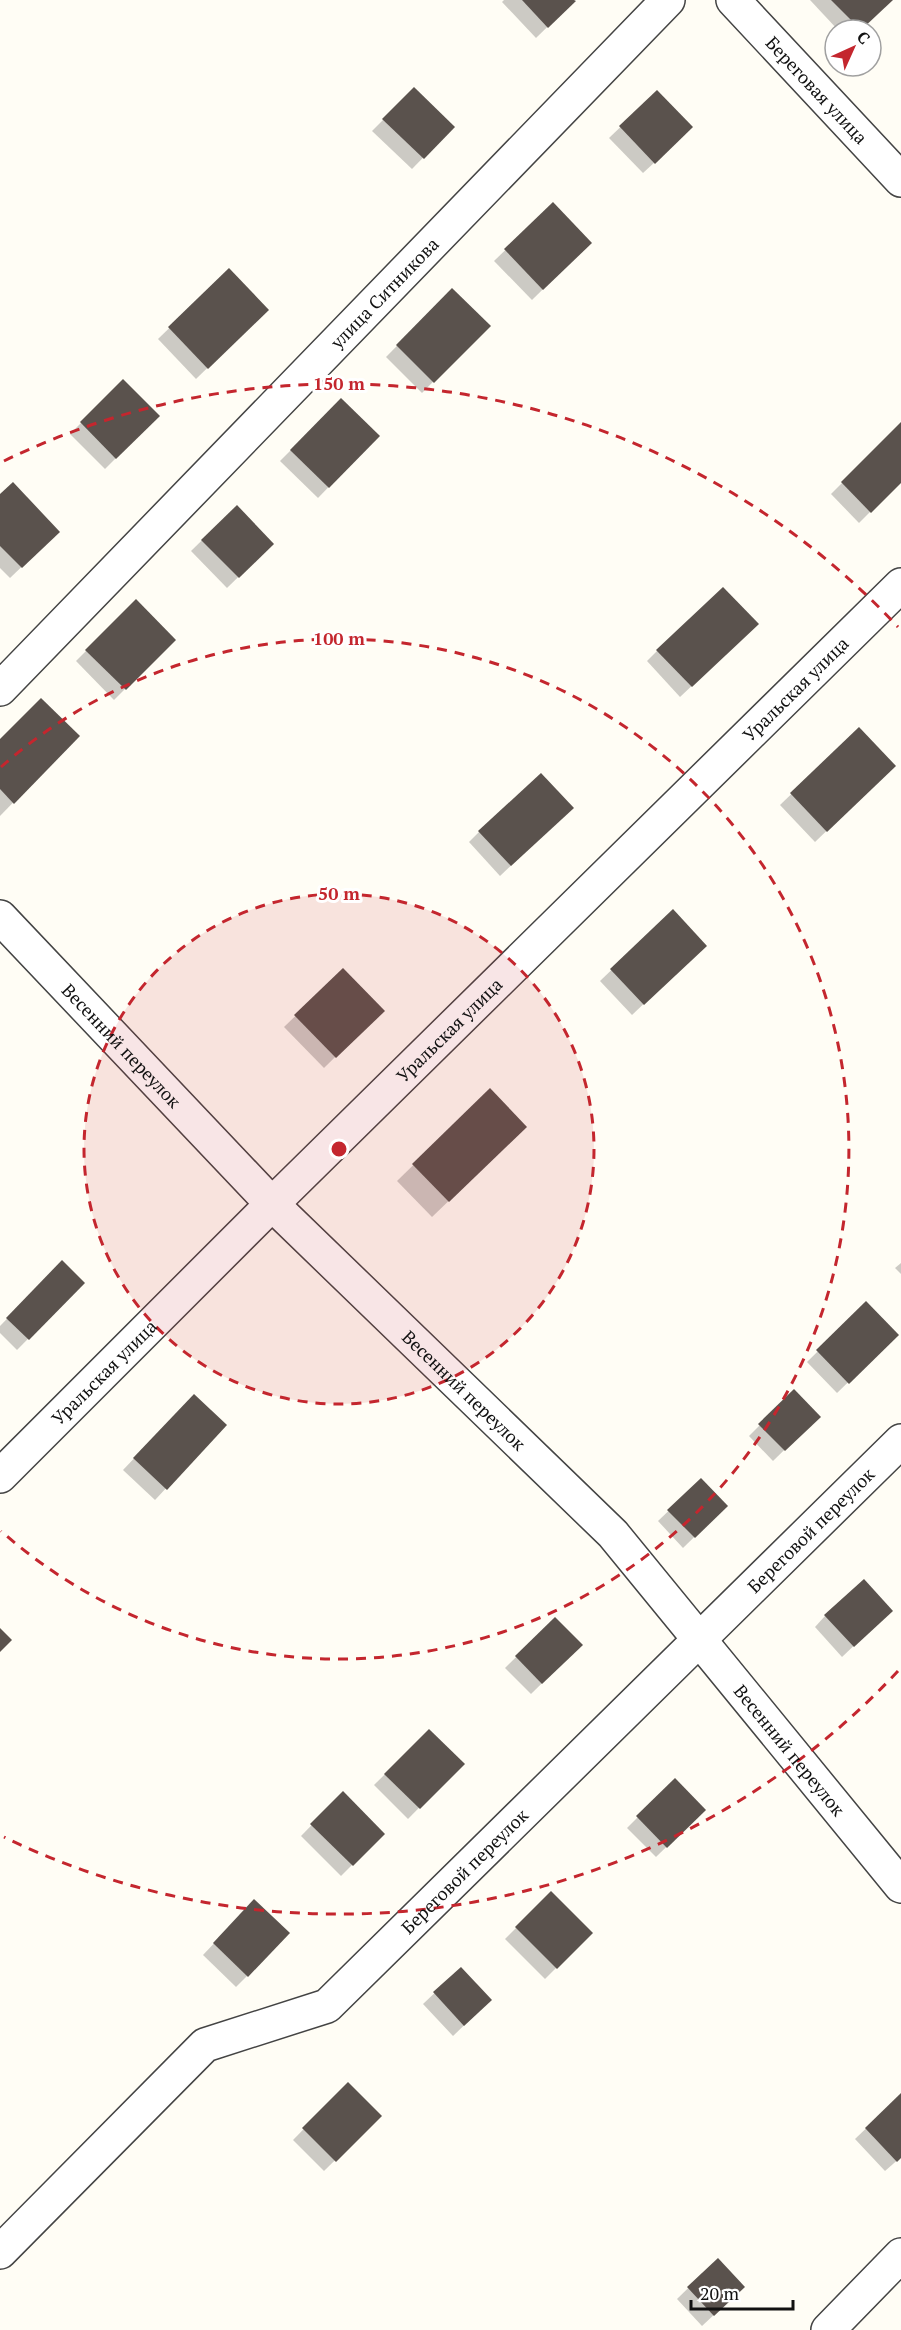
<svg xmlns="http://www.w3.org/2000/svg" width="901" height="2330" viewBox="0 0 901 2330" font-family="'PT Serif',serif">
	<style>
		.shadow { fill: #0003 }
		.building { fill: #5a524d }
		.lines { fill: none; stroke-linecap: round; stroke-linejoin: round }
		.minor-casing { stroke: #444; stroke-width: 36 }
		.minor { stroke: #fff; stroke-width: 33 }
		.ring { fill: none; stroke: #c4262e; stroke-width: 3; stroke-dasharray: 10 8 }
		.labels { text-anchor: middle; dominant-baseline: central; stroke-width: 6; stroke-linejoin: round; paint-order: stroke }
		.street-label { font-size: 18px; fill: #111; stroke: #fff }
		.centre { fill: #c4262e; stroke: #fff; stroke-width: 3 }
		.ring-label { font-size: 18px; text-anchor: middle; font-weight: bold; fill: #c4262e; stroke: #fff; stroke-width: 6; stroke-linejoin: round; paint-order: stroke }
	</style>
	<rect width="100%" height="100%" fill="#fffdf5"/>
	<g class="shadow">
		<path d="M504 0H572L574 1 536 38 502 2Z"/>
		<path d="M810 0H891L859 30H838Z"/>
		<path d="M414 89 453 127 412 169 372 131Z"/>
		<path d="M657 92 681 138 643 173 609 138Z"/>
		<path d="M553 204 590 243 532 300 494 261Z"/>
		<path d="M229 270 267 310 196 379 158 339Z"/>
		<path d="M452 290 488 326 422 393 386 357Z"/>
		<path d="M123 381 158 416 105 469 70 434Z"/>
		<path d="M341 400 378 436 318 498 280 461Z"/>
		<path d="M901 424V481L859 523 831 494Z"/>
		<path d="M0 496 58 532 10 578 0 568Z"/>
		<path d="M236 507 272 544 227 588 191 551Z"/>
		<path d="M136 601 174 640 114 700 76 661Z"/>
		<path d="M746 635 680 697 647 661 657 651Z"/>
		<path d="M859 729 894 766 815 842 780 805Z"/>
		<path d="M78 736 0 816V741Z"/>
		<path d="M561 818 500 876 469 842 479 832Z"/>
		<path d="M673 911 694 956 632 1015 600 981Z"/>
		<path d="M343 970 382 1011 324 1068 284 1027Z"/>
		<path d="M490 1090 509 1143 432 1217 397 1181Z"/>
		<path d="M62 1262 83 1283 17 1350 0 1333V1326Z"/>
		<path d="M901 1263V1274L895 1268Z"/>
		<path d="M866 1304 897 1335 837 1393 807 1362Z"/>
		<path d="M794 1391 818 1417 773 1461 749 1436Z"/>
		<path d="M183 1407 225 1425 155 1500 123 1470Z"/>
		<path d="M701 1480 726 1506 683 1548 658 1521Z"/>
		<path d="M825 1616 880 1621 842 1657 815 1627Z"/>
		<path d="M555 1619 581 1645 531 1694 505 1668Z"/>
		<path d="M429 1731 462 1764 408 1819 374 1785Z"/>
		<path d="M675 1780 704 1810 656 1857 627 1828Z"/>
		<path d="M343 1793 383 1834 341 1876 301 1836Z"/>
		<path d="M551 1893 591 1933 545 1979 505 1939Z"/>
		<path d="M254 1901 247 1976 236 1987 203 1955Z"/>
		<path d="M460 1969 479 2011 453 2036 423 2004Z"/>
		<path d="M348 2084 380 2116 324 2171 293 2140Z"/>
		<path d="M901 2095V2157L885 2171 855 2139Z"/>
		<path d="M717 2260 732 2298 702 2326 677 2299Z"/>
	</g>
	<g class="building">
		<path d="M522 0H574L576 1 548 28Z"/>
		<path d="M831 0H893L861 30Z"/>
		<path d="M414 87 455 127 424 159 382 119Z"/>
		<path d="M657 90 693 127 655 164 619 126Z"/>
		<path d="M553 202 592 243 543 290 504 249Z"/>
		<path d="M229 268 269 310 208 369 168 327Z"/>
		<path d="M452 288 491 326 434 383 396 345Z"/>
		<path d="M123 379 160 416 116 459 80 422Z"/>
		<path d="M341 398 380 436 329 488 290 450Z"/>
		<path d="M901 422V483L871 513 841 482Z"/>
		<path d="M13 482 60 532 22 568 0 546V494Z"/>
		<path d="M237 505 274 544 239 578 201 540Z"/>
		<path d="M723 587 759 624 692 687 656 650Z"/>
		<path d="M136 599 176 640 126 690 85 650Z"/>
		<path d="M41 698 80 736 14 804 0 789V739Z"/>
		<path d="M859 727 896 766 827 832 790 793Z"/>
		<path d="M541 773 574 808 511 866 478 831Z"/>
		<path d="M673 909 707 946 644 1005 610 969Z"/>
		<path d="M343 968 385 1011 336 1058 294 1015Z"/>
		<path d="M490 1088 527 1127 449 1202 412 1164Z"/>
		<path d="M62 1260 85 1283 29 1340 6 1318Z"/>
		<path d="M866 1301 899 1335 849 1384 816 1350Z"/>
		<path d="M794 1389 821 1417 785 1451 758 1424Z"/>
		<path d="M194 1394 227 1425 167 1490 133 1458Z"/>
		<path d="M701 1478 728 1506 695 1538 667 1510Z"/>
		<path d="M864 1579 893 1611 854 1647 824 1615Z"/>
		<path d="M555 1617 583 1645 542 1684 515 1656Z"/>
		<path d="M0 1628 12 1640 0 1652Z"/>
		<path d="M429 1729 465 1764 420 1809 384 1774Z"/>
		<path d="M675 1778 706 1810 667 1848 636 1816Z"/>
		<path d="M343 1791 385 1834 353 1866 310 1824Z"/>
		<path d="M551 1891 593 1933 557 1969 515 1927Z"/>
		<path d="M254 1899 290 1933 248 1977 213 1943Z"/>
		<path d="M461 1967 492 2000 464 2026 433 1992Z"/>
		<path d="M348 2082 382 2116 336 2162 302 2128Z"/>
		<path d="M901 2093V2158L897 2162 865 2128Z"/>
		<path d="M718 2258 745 2287 714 2316 687 2287Z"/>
	</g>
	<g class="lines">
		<g class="minor-casing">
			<g id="minor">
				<path id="s1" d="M733 0 901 180"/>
				<path id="s2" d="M0 689 668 0"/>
				<path id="s3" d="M0 917 272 1204 613 1534 901 1886"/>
				<path id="s4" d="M0 1476 272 1204 901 585"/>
				<path id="s5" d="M0 2252 205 2045 327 2006 901 1441"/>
				<path d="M828 2330 901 2255"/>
			</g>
		</g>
		<use href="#minor" class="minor"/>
	</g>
	<circle cx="339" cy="1149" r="255" fill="#c4262e" fill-opacity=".12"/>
	<g class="ring">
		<circle cx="339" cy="1149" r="255"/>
		<path d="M1 767A510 510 0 1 1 1 1531"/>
		<path d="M898 1671A765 765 0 0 1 4 1837M4 461A765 765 0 0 1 898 627"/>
	</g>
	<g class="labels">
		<g class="street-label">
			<text stroke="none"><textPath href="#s1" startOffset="123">Береговая улица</textPath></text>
			<text stroke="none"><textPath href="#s2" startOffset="552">улица Ситникова</textPath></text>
			<text stroke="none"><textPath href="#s4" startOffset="1119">Уральская улица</textPath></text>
			<text stroke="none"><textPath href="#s4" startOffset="633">Уральская улица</textPath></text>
			<text stroke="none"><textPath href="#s3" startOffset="177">Весенний переулок</textPath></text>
			<text stroke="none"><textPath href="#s4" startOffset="147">Уральская улица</textPath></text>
			<text stroke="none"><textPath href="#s3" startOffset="663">Весенний переулок</textPath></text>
			<text stroke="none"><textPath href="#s5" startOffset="1098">Береговой переулок</textPath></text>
			<text stroke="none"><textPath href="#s3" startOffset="1149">Весенний переулок</textPath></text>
			<text stroke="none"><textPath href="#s5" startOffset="612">Береговой переулок</textPath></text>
		</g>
	</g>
	<circle cx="339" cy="1149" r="9" class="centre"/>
	<g class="ring-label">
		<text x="339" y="390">150 m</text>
		<text x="339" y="645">100 m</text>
		<text x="339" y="900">50 m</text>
	</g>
	<g transform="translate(853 48) rotate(45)"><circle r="28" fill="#ffffff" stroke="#a0a0a0" stroke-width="1.5"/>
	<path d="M0-4.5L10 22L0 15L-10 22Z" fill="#c4262e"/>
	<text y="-9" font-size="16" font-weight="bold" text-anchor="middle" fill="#111111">С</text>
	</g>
	<path d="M691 2300v9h102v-9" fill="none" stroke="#111111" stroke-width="3"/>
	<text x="700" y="2300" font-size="18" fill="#111111" stroke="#ffffff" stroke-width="4.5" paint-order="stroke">20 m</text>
</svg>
